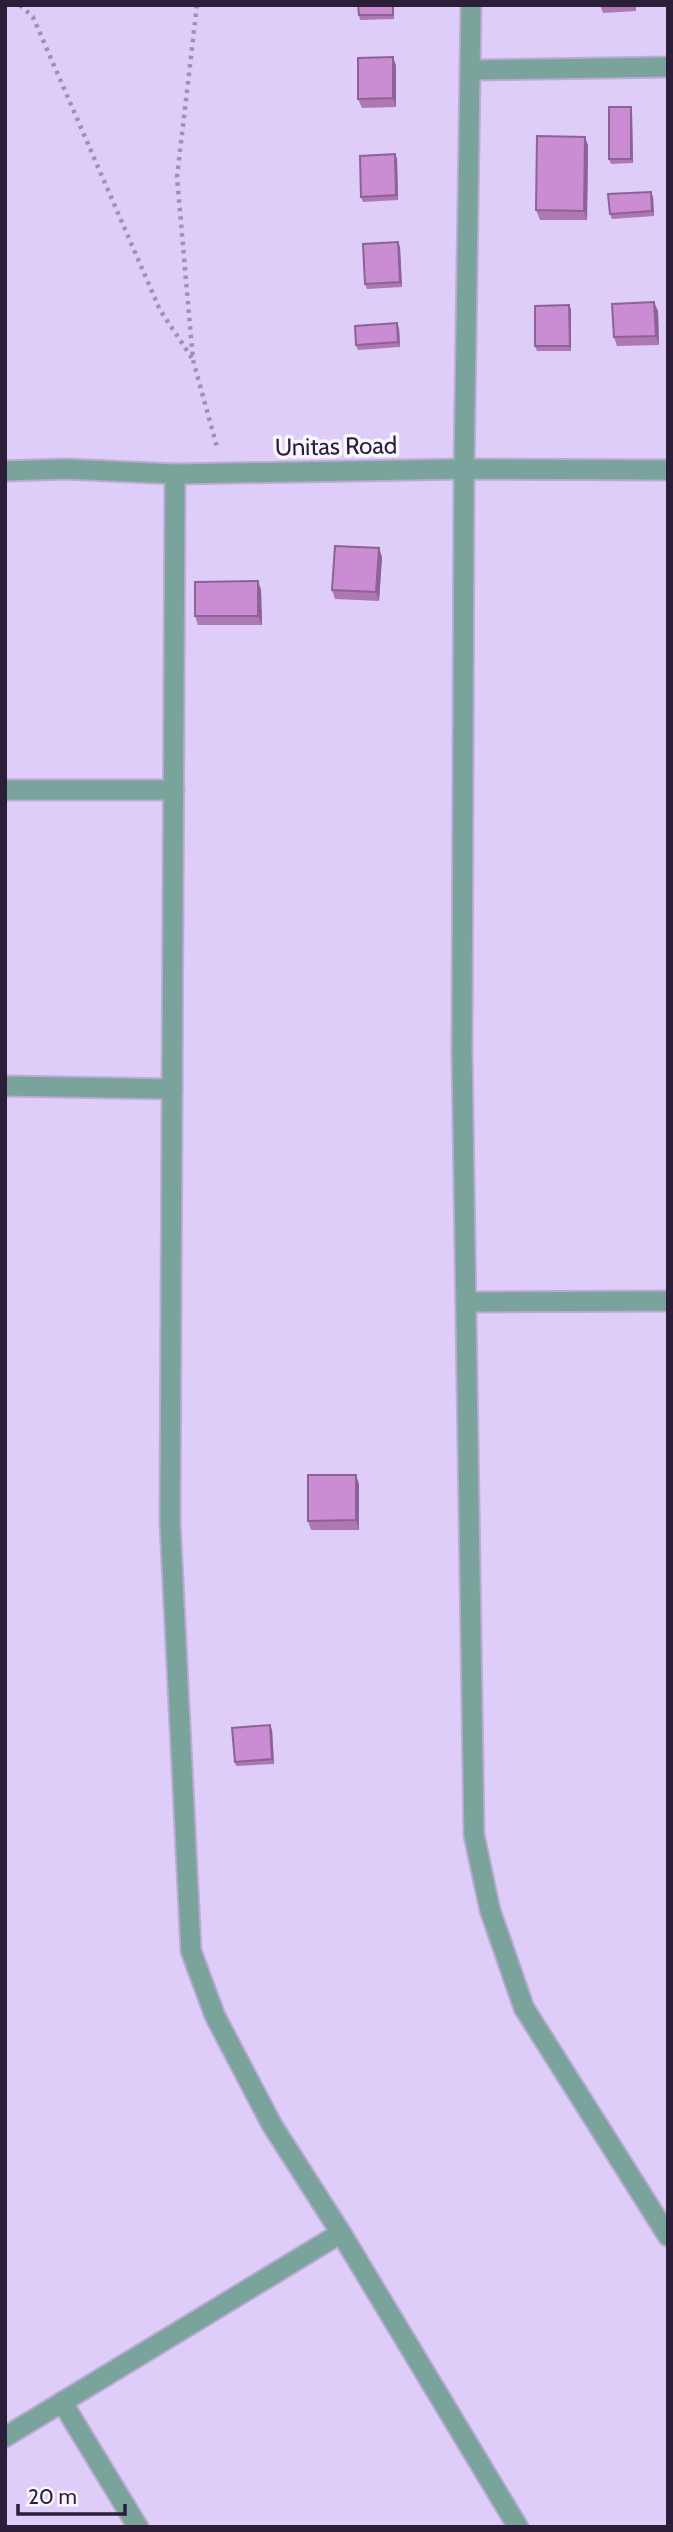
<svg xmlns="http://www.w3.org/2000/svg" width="673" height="2532" viewBox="0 0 673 2532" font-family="Cabin,sans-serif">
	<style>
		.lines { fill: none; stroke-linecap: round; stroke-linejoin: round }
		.minor-casing { stroke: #b9aad2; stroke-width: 23 }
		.path { stroke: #9f91b6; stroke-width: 4.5; stroke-dasharray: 3.5 5; stroke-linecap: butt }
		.minor { stroke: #79a39b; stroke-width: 19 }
		.wall { fill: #ae78b5 }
		.shaded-wall { fill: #8d6294 }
		.building { fill: #ca8cd3; stroke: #8d6294; stroke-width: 2 }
		.labels { text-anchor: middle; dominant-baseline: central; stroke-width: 7; stroke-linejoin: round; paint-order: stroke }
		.street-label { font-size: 24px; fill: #2a1e39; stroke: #f8f5fc }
	</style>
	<rect width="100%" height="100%" fill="#ddcdf8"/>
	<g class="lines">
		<g class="minor-casing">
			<g id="minor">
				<path d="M471 5 464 469 462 1053 474 1835 490 1910 524 2008 668 2236"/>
				<path d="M471 70 668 67"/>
				<path d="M5 471 66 469 175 474 464 469 668 470"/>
				<path d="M175 474 170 1522 191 1951 215 2016 272 2125 341 2233 518 2527"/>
				<path d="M5 790H174"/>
				<path d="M5 1086 172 1089"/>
				<path d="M467 1302 668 1301"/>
				<path d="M62 2402 138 2527"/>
				<path d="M5 2437 341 2233"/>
			</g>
		</g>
		<g class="path">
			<path d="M20 5 33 17 160 310 192 358"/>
			<path d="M197 5 177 177 193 360 217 447"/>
		</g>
		<use href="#minor" class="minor"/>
	</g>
	<g class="wall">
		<path d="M358 5H394V19L360 20 359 15Z"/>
		<path d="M600 5H636V11L603 13Z"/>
		<path d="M393 57 396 66V107L362 108 358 99Z"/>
		<path d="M631 107 632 112 633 163 611 164 609 159Z"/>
		<path d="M585 137 588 146 587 220H540L536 210Z"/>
		<path d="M395 154 397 159 398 200 363 202 361 197Z"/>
		<path d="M653 197 654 216 612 219 610 214Z"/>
		<path d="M400 247 402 287 367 289 365 284Z"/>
		<path d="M571 309V351H537L535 346Z"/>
		<path d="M658 311 659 345 617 346 614 337Z"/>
		<path d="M399 328 400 347 358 350 356 345Z"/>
		<path d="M382 557 379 601 335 599 332 590Z"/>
		<path d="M258 581 261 590 262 625H198L195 616Z"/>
		<path d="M359 1484V1530H311L308 1521Z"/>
		<path d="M272 1730 274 1764 236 1766 235 1762Z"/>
	</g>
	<g class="shaded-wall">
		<path d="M393 5H394V19L393 15Z"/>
		<path d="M393 57 396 66V107L393 98Z"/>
		<path d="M631 107 632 112 633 163 631 159Z"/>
		<path d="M585 137 588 146 587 220 584 211Z"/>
		<path d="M395 154 397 159 398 200 396 195Z"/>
		<path d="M651 192 653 197 654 216 652 211Z"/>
		<path d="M398 242 400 247 402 287 400 282Z"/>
		<path d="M654 302 658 311 659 345 656 336Z"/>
		<path d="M569 305 571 309V351L570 346Z"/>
		<path d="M397 323 399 328 400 347 398 342Z"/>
		<path d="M379 548 382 557 379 601 376 592Z"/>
		<path d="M258 581 261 590 262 625 258 616Z"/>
		<path d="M356 1475 359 1484V1530L356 1520Z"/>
		<path d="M270 1725 272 1730 274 1764 272 1759Z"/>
	</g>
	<g class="building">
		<path d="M358 5H393V15H359Z"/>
		<path d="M393 57V98L358 99V58Z"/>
		<rect x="609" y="107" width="22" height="52"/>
		<path d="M537 136 585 137 584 211 536 210Z"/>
		<path d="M395 154 396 195 361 197 360 156Z"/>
		<path d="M651 192 652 211 610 214 608 194Z"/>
		<path d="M398 242 400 282 365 284 363 244Z"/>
		<path d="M654 302 656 336 614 337 612 304Z"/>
		<path d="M569 305 570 346H535V306Z"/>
		<path d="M397 323 398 342 356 345 355 326Z"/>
		<path d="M335 546 379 548 376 592 332 590Z"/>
		<path d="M258 581V616H195V582Z"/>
		<path d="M308 1475H356V1520L308 1521Z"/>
		<path d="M270 1725 272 1759 235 1762 232 1728Z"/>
	</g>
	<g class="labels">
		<g class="street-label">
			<text transform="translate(336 446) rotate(-1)">Unitas Road</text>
		</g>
	</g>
	<rect width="673" height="2532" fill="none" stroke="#2a1e39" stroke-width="14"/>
	<path d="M18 2504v10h107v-10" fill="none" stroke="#2a1e39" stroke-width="3.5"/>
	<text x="28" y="2504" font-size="21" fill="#2a1e39" stroke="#f8f5fc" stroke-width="5" paint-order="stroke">20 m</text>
</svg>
